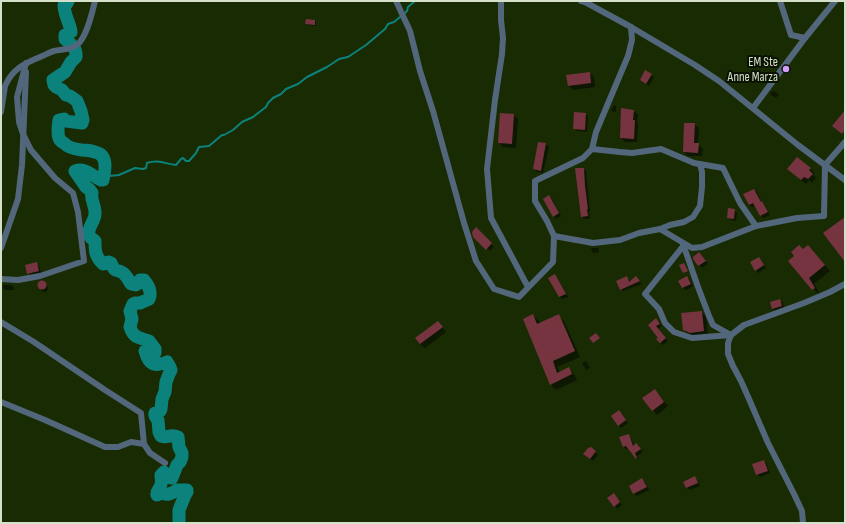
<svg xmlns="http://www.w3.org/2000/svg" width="846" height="524" viewBox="0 0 846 524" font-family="'Sofia Sans Condensed',sans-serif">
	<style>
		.shadow { fill: #0007 }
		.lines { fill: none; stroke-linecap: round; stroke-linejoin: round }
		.stream { stroke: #0c827d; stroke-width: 2 }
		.river { stroke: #0c827d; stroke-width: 13 }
		.building { fill: #763440 }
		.minor { stroke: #53677c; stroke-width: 6 }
		.poi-dot { fill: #d49cfb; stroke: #091103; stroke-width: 1.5 }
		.labels { text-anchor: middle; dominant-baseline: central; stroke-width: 4; stroke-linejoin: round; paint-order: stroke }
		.poi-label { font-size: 13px; fill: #d4e0c9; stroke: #091103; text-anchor: end }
	</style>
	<rect width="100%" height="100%" fill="#192b02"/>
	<g class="shadow">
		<path d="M315 21 316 22V26L308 25 307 24Z"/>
		<path d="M589 73 594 77 595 87 573 90 569 86Z"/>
		<path d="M651 75 654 77 649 86 641 80Z"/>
		<path d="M773 91 779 94 776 98 770 94Z"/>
		<path d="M614 105 616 106V112L611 111Z"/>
		<path d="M634 111 638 115 637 123 638 125 637 142H625L621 138Z"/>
		<path d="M586 114 588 117 587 132 577 131 574 128Z"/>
		<path d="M514 115 518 119 516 148 503 147 499 142Z"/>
		<path d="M694 124 699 128 698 144 703 149 702 156H688L684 152Z"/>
		<path d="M538 143 546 144 549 147 543 173 537 172 534 169Z"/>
		<path d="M798 158 815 173 813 175 816 178 812 183 809 180 806 184 793 173Z"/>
		<path d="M584 169 586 171 590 211H589L590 219H585L582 217Z"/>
		<path d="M754 190 757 192 762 203 765 205 770 215 763 218 761 215 756 206 752 207 749 205Z"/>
		<path d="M549 196 552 199 561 216 556 219 553 216Z"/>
		<path d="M734 210 737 213 736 221 731 220 728 217Z"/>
		<path d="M476 229 494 247 490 251 474 236Z"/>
		<path d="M808 246 830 271 814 284 820 294 819 295 790 261Z"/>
		<path d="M591 248H598L599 252 593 253Z"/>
		<path d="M702 256 708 264 702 268 694 259Z"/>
		<path d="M759 258 766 268 758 273 755 270Z"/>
		<path d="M36 263 39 266 41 273 31 276 28 273Z"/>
		<path d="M687 277 690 280 693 286 686 290 683 288 679 281Z"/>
		<path d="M549 278H557L568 297 562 299 560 297Z"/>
		<path d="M626 278 630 282 638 280 642 284 623 291 621 289Z"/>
		<path d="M40 282H43L48 288V289L46 292H43L38 286Z"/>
		<path d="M3 285H12L14 288V290H5L3 287Z"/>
		<path d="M780 301 783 303 784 309 775 311 773 309Z"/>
		<path d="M702 312 706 316 708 335 695 337 688 334 684 330Z"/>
		<path d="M558 315 564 321 580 357 557 367 560 373 568 369 574 374 577 380 556 390 551 385 524 319 533 316 539 321 540 324Z"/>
		<path d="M658 321 662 326 658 329 668 341 663 345 658 339 659 338 649 325Z"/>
		<path d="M438 322 446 332 425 348 420 344Z"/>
		<path d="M586 361 590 368 586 370 582 363Z"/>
		<path d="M654 390 668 406 657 415 653 410Z"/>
		<path d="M619 411 628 423 621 428 619 425Z"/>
		<path d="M628 435 631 438 634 446 639 447 643 452 637 456 639 461 629 448 626 449 624 447Z"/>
		<path d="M591 448 598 455 593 461 587 456Z"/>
		<path d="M764 461 766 463 770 473 760 477 757 474Z"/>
		<path d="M694 477 697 480 700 486 690 490 687 488 684 482Z"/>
		<path d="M642 479 645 482 649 490 637 496 634 494 630 486Z"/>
		<path d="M616 497 622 505 617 509 609 498Z"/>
	</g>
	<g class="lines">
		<path class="stream" d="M103 175 109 176 119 175 135 168 143 169 146 168 147 163C159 159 165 164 176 165L181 159 183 158 186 161H189L196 153 199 147 209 146 222 135H224L233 130 242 122 253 117 266 107 268 103 273 98 281 94 286 89 298 84 307 77 327 67 339 59 348 57 366 45 385 29 388 24 394 22 405 13 407 11 408 7 415 1"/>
		<path class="river" d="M68 1 67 3 64 5C64 15 70 23 71 32L65 35V39C71 44 77 48 76 57L71 62 65 72 53 80 54 85 56 87 62 90 66 95 70 96 77 101 81 111 83 120 82 123C76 122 70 122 65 121L64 119 59 120C58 126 57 132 59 138 60 142 63 142 65 144 70 149 76 149 82 150 87 150 93 151 98 153 108 157 105 172 103 180H101C92 176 85 167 75 171L86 187 89 189 92 193C90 200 96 206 95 214 95 221 87 228 89 235 90 238 93 239 95 241 95 251 95 256 103 264L109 262 111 263C116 275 117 268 123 273 127 276 129 281 131 284L136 285 140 280H144C149 286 152 292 149 299L140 303H135L133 304 130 311 132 319 130 327C134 339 139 337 149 341L155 349V353C151 353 148 350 145 351 149 365 154 367 167 362L170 367 171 370 169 374 166 382 165 392 162 399 161 409 160 411 155 413C154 416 156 418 158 420L159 432 161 436C168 439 170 433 178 437L179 447 182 453V457L180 462 177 465 172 478C168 478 166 475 164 472L161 475C161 478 162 481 161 484 160 490 156 490 157 495L162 493C168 496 172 493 177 490H187V492L185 495 179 510V523"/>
	</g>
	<g class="building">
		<path d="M306 19 315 20V25L305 24Z"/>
		<path d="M645 70 652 74 646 84 640 80Z"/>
		<path d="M590 72 591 83 568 86 566 75Z"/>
		<path d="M621 108 634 110 633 120H635L634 139 620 138Z"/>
		<path d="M845 110V130L842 134 832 126Z"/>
		<path d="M574 112 586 113 585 130 573 129Z"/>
		<path d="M500 113 514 114 512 144 498 143Z"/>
		<path d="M684 123H695L694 143H699L698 153 683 152Z"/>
		<path d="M538 142 546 143 541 171 533 169Z"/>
		<path d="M797 157 811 168 809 170 813 174 808 179 804 177 801 180 787 169Z"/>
		<path d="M575 168H584L585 186 588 209H587L588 216 581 217Z"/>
		<path d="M754 189 761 202 762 201 768 212 760 216 753 203 749 205 743 194Z"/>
		<path d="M549 195 559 213 553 217 543 199Z"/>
		<path d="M728 208 735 209 734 219 727 218Z"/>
		<path d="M845 217V262L823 233Z"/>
		<path d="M476 227 492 243 486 250 473 237 472 232Z"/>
		<path d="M799 245 803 249 808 245 825 265 809 278 815 288 812 290 788 261 794 256 791 252Z"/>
		<path d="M699 252 706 261 698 266 693 259V257Z"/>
		<path d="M759 257 764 265 755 271 750 262Z"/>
		<path d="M37 262 39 271 27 274 25 265Z"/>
		<path d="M684 263 688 271 683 273 679 265Z"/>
		<path d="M555 274 566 294 559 297 548 278Z"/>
		<path d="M627 276 629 282 636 276 640 281 620 290 616 281Z"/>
		<path d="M687 276 691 284 682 288 678 281Z"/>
		<circle cx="42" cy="285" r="4.5"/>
		<path d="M780 299 782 306 772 309 770 302Z"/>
		<path d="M702 311 704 331 690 333 683 330 681 313Z"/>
		<path d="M533 314 537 324 559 314 575 351 553 361 557 373 569 367 572 374 550 385 523 319Z"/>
		<path d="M656 318 660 324 656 326 666 338 660 343 656 339 658 338 648 325Z"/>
		<path d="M438 321 443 327 420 344 415 338Z"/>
		<path d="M596 333 600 338 593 343 589 338Z"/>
		<path d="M655 389 664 402 652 411 642 398Z"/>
		<path d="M619 410 626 420 618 426 611 416Z"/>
		<path d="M629 434 633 446 636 443 641 449 635 453 637 458 636 459 626 446 623 447 619 437Z"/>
		<path d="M591 447 596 451 590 459 583 454 588 448Z"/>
		<path d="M764 460 768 471 756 475 752 464Z"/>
		<path d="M695 476 698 483 686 488 683 482Z"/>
		<path d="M642 478 647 487 633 494 629 486Z"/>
		<path d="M614 493 620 502 614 507 607 498Z"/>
	</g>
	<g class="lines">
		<g class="minor">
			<path d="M396 1 410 31 420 71 433 111 464 223 476 261 494 289 519 297 553 262 554 236 547 221 535 201V181L583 158 592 149 620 152 632 153 661 149 694 163 723 168 740 203 756 226"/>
			<path d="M501 1V20L503 38 502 54 495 100 487 169 491 218 528 287"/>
			<path d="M581 1 585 2 631 27 695 65 719 81 798 145 845 180"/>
			<path d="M780 1 791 35 805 38"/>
			<path d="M753 108 805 38 835 1"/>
			<path d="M1 112 5 86C13 68 24 64 40 57 45 55 50 52 54 51 62 49 71 50 78 44 87 36 92 13 95 1"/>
			<path d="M592 149 596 132 628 56 632 40 631 27"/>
			<path d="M660 229 670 225 684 222 693 217 700 206 702 187V172L700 164"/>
			<path d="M554 236 593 243 620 240 639 233 660 229 692 248 702 247 756 226 797 218 824 216 825 165 845 142"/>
			<path d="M683 244 698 287 709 316 713 325 731 335"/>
			<path d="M684 245 645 294 659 309 665 323 674 332 692 338 731 335"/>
			<path d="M1 248 18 199 22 165 26 72"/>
			<path d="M1 279 18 280 40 276 84 261 78 212 73 193 55 178 31 150 23 134 19 122 17 97 26 63"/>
			<path d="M1 322 34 342 105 390 141 413 144 444"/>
			<path d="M1 402 45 420 105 447H118L131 442 144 444 150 453 165 463"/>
			<path d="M803 523 802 511 794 494 768 443 749 399 741 381 733 366 728 354V343L731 335 744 325 804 303 830 292 845 284"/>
		</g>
	</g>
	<circle class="poi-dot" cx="786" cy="69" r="4"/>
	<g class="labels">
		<g class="poi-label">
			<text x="778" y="62">EM Ste<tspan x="778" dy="15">Anne Marza</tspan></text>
		</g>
	</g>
	<rect width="846" height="524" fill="none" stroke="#d4e0c9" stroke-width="4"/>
</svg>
